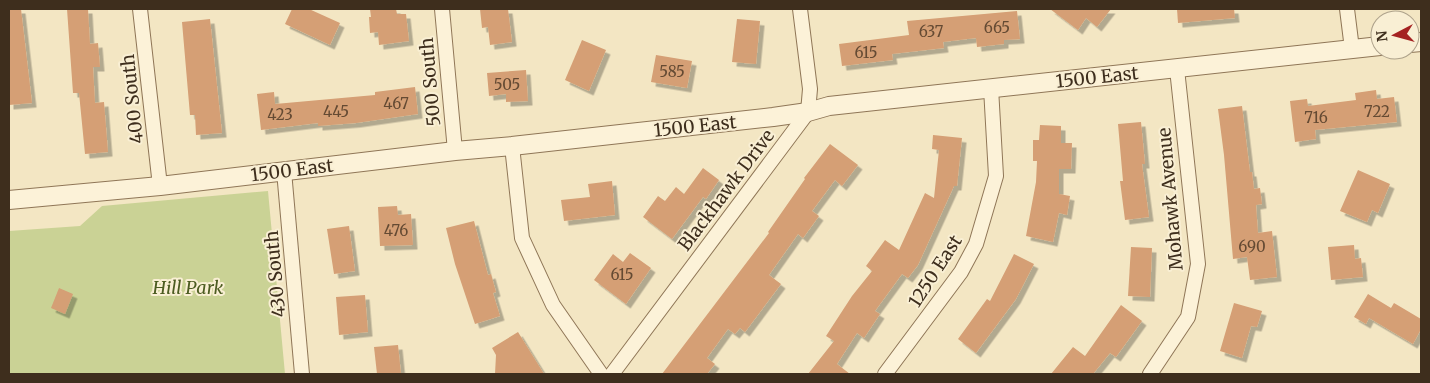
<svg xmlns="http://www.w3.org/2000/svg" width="1430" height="383" viewBox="0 0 1430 383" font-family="Merriweather,serif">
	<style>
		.green { fill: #cad295 }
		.building { fill: #d59f75; filter: url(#shadow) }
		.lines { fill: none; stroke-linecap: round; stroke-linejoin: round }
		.minor-casing { stroke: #8f7657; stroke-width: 16 }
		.tertiary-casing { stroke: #8f7657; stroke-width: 20 }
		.minor { stroke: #fcf2d8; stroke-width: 14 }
		.tertiary { stroke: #fcf2d8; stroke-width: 18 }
		.labels { text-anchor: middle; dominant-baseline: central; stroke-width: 4; stroke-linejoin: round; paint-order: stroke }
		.number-label { font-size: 15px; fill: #644a33 }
		.street-label { font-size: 18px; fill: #3e2e1d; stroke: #f9efd4 }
		.park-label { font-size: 18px; font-style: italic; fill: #4c5c21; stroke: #f9efd4 }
	</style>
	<defs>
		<filter id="shadow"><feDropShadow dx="4.5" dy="4.5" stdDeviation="0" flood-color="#0004"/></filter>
	</defs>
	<rect width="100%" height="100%" fill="#f3e6c3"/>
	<path class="green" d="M268 191 285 374H9V231L80 226 102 206Z"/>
	<g class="building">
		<path d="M9 9H21L32 103 9 105Z"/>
		<path d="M67 9H88L90 44 98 43 100 67H93L95 103 104 102 108 152 85 154 79 93H73Z"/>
		<path d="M292 9H309L340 23 330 45 285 24Z"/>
		<path d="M370 9H396L397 14H406L409 41 379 45 378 32 370 33 369 17H371Z"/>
		<path d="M480 9H508L512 42 490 45 488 27 482 28Z"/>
		<path d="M1050 9H1111L1097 27 1086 18 1078 30Z"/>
		<path d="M1177 9H1234L1235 18 1178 23Z"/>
		<path d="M1017 11 1020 39 1004 40V44L977 47 976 38 943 42 944 48 892 54 893 60 842 66 839 44 909 35 907 21Z"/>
		<path d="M210 19 222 133 196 135 195 115H190L182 22Z"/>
		<path d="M737 19 760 21 756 64 732 62Z"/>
		<path d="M582 40 606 50 589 91 565 80Z"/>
		<path d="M656 55 692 61 687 88 651 82Z"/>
		<path d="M526 70 528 101 506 102V94L489 96 487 73Z"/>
		<path d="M415 87 418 114 356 123 318 126V123L261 130 257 94 274 92 275 104 375 95V92Z"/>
		<path d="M1376 90 1377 99 1394 97 1397 122 1315 130 1316 139 1295 142 1290 101 1307 99 1308 106 1356 100 1355 93Z"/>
		<path d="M1242 106 1250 172H1252L1254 189 1260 188 1262 204 1256 205 1258 233 1272 231 1277 277 1250 280 1247 257 1233 259 1224 155 1218 109Z"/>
		<path d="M1141 122 1145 164H1142L1149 217 1125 220 1120 181H1123L1118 124Z"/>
		<path d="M1040 125 1061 126V143H1072L1071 169H1059V194L1070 196 1067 215 1059 213 1053 242 1026 236 1036 182 1037 161H1033V140H1039Z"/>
		<path d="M933 135 962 138 957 186H954L918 265 908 278 902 274 875 311 880 314 864 338 857 333 837 364 850 374H808L834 341 826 336 852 296 872 271 866 266 885 240 899 250 925 193 934 198 939 150 932 149Z"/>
		<path d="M830 144 858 165 842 186 835 180 812 211 819 216 803 238 798 234 769 275 781 284 745 332 740 328 735 334 728 329 707 358 715 364 707 374H662L769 233 768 232 805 179 804 178Z"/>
		<path d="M703 168 719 180 706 199 703 197 672 239 643 217 658 196 665 201 676 187 684 194Z"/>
		<path d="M1358 170 1390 184 1378 213 1372 210 1367 222 1340 211Z"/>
		<path d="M612 181 615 215 564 221 561 200 590 197 588 184Z"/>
		<path d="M397 206 398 215 411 214 413 245 380 246 378 207Z"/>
		<path d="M474 221 488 275 491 274 496 292 493 293 500 316 475 324 455 264 446 228Z"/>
		<path d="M349 226 355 271 334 274 327 229Z"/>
		<path d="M1354 245 1355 259 1361 258 1363 277 1331 280 1328 247Z"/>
		<path d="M1131 247 1152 248 1150 297 1128 296Z"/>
		<path d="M630 253 651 268 626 304 594 280 613 254 623 262Z"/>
		<path d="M1014 254 1034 264 1016 299 976 353 958 339 987 299 990 301Z"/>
		<path d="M59 288 73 294 65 314 51 308Z"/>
		<path d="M1368 294 1391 308 1394 303 1421 319V329L1413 344 1369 318 1366 324 1354 317Z"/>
		<path d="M365 295 368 332 339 335 336 297Z"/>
		<path d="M1234 303 1262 311 1257 327 1251 326 1242 358 1220 351Z"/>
		<path d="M1121 305 1142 321 1116 357 1110 353 1093 374H1051L1073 347 1085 356Z"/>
		<path d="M518 332 544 374H495L496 355 492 348Z"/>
		<path d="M398 345 401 374H377L374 347Z"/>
	</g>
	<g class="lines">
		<g class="minor-casing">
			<g id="minor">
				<path d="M140 9 160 186"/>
				<path d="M442 9 455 151"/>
				<path d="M1347 9 1352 49"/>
				<path d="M512 146 522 238 553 305 601 374"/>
				<path d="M284 171 302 374"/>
				<path d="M612 374 808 112 810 89 800 9"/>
				<path d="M885 374 961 272 976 244 996 176 991 88"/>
				<path d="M1150 374 1188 317 1198 264 1177 69"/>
			</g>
		</g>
		<g class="tertiary-casing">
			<g id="tertiary">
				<path d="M1410 43 1421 42"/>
				<path d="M9 200 160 186 455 151 512 146 773 117 808 112 829 106 1380 46"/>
			</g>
		</g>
		<use href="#minor" class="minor"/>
		<use href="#tertiary" class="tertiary"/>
	</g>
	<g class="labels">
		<g class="number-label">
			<text x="997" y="27">665</text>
			<text x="931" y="31">637</text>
			<text x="866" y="52">615</text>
			<text x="672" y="71">585</text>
			<text x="507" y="84">505</text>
			<text x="396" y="103">467</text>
			<text x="336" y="111">445</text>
			<text x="1377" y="111">722</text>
			<text x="280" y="114">423</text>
			<text x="1316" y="117">716</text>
			<text x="396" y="230">476</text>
			<text x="1252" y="246">690</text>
			<text x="622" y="274">615</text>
		</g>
		<g class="street-label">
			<text transform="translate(1097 77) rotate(-6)">1500 East</text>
			<text transform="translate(430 82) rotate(-95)">500 South</text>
			<text transform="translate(132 99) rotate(-96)">400 South</text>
			<text transform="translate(695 126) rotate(-6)">1500 East</text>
			<text transform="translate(292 170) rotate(-7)">1500 East</text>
			<text transform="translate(726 190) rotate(-53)">Blackhawk Drive</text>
			<text transform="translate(1170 199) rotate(-95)">Mohawk Avenue</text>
			<text transform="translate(935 271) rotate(-57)">1250 East</text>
			<text transform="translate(275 274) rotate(-95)">430 South</text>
		</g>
		<g class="park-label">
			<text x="188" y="287">Hill Park</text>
		</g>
	</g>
	<rect width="1430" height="383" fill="none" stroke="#3e2e1d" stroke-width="20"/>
	<g transform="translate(1395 35) rotate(264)"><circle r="24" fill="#f9efd4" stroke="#aea28b"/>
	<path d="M0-4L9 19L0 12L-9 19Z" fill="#a52221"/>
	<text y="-8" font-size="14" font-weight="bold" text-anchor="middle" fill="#3e2e1d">N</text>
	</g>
</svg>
